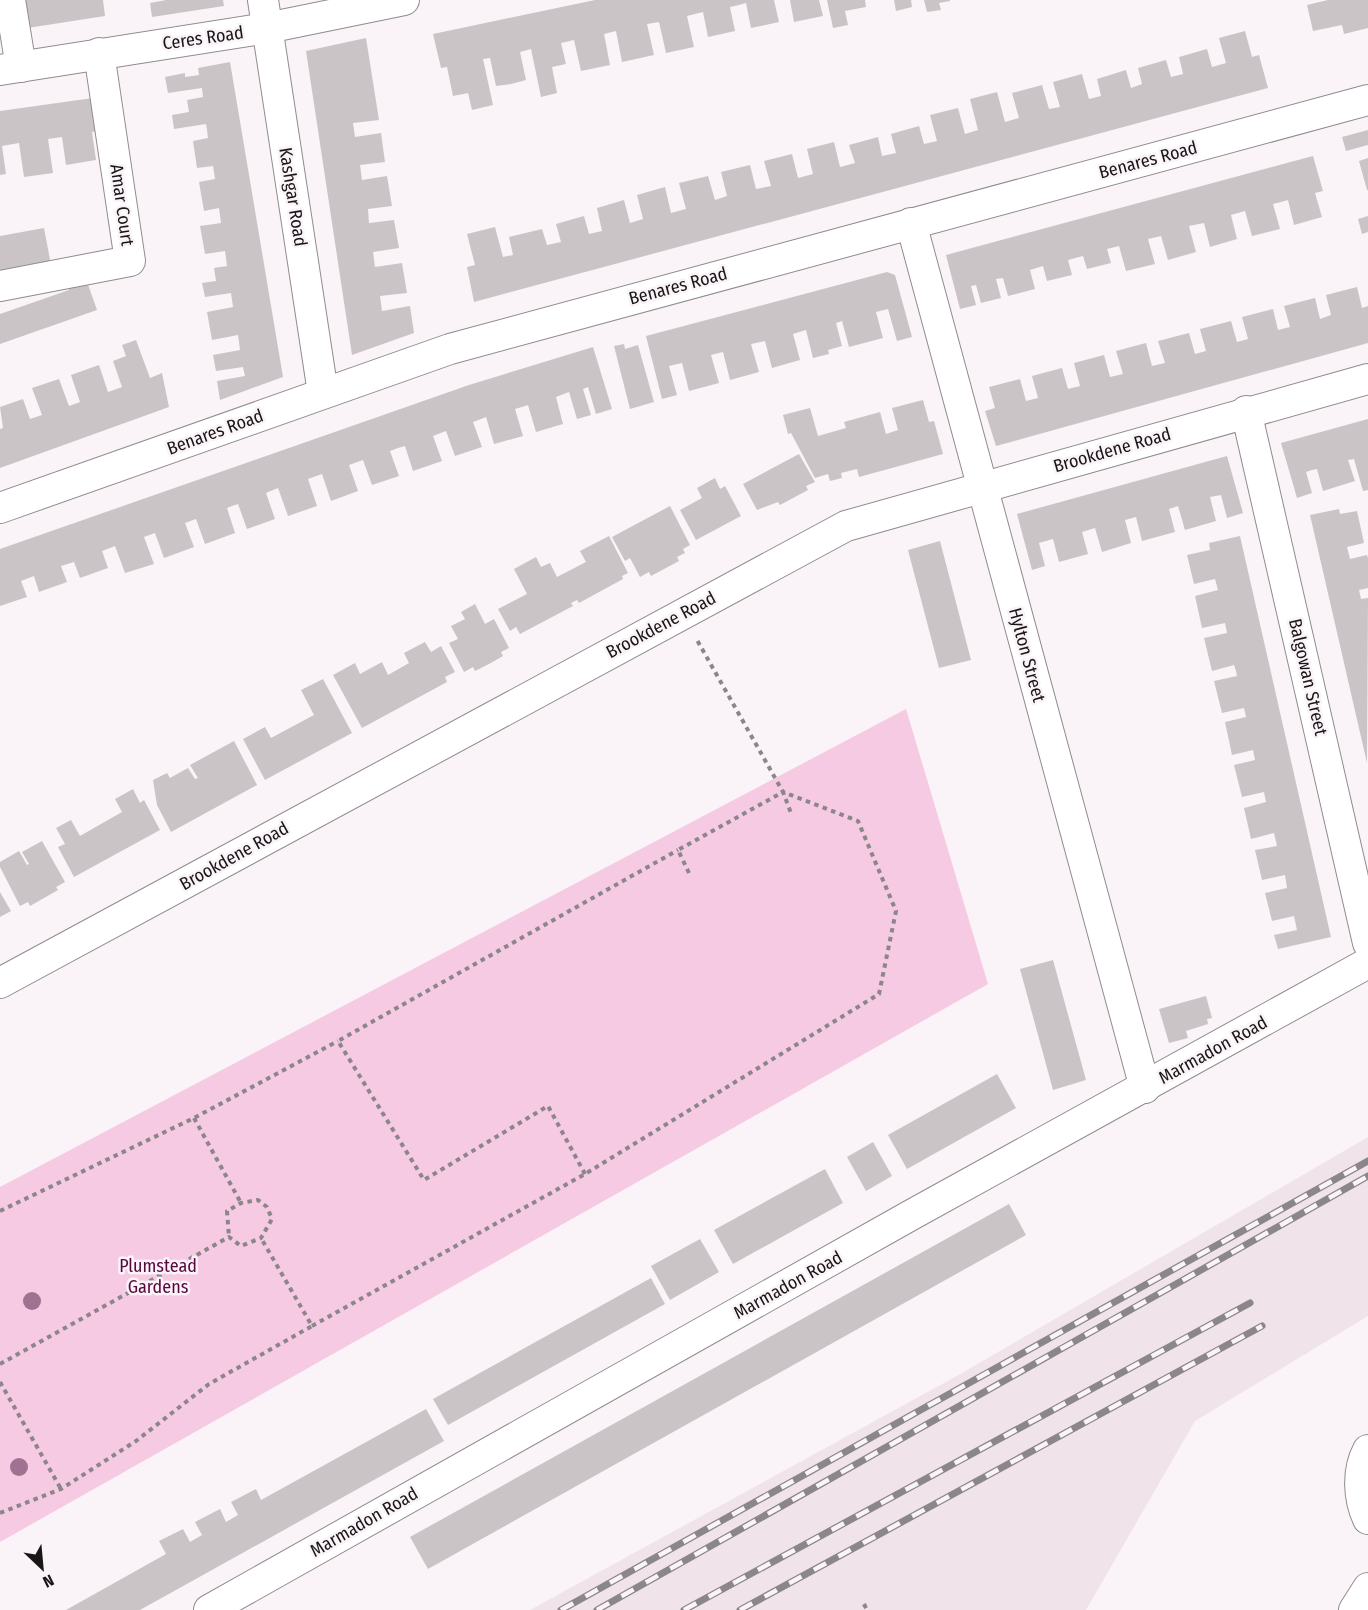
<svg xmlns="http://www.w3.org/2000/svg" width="1368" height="1610" viewBox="0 0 1368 1610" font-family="'Fira Sans Condensed',sans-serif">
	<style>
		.built { fill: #f1e3ea }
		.green { fill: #f6cae2 }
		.building { fill: #cbc4c7 }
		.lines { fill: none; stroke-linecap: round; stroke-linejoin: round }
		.minor-casing { stroke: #918b8e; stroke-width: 32 }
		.path { stroke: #8b8689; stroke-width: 4; stroke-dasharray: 4.5 4.5; stroke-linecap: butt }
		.minor { stroke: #fff; stroke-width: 30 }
		.rail-casing { stroke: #8b8689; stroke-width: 7 }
		.rail { stroke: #faf3f7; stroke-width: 4.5; stroke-dasharray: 14; stroke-linecap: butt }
		.tree { fill: #a07191 }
		.labels { text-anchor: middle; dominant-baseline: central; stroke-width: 5; stroke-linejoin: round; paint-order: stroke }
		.street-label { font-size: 18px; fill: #181617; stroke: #faf3f7 }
		.park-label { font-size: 18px; fill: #57063e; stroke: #faf3f7 }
	</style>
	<rect width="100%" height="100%" fill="#faf3f7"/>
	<path class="built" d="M1368 1137V1316L1195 1421 1086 1610H530L955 1377Z"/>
	<path class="green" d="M906 709 988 984 0 1542V1187Z"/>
	<g class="building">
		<path d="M17 0H103L105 16 21 29Z"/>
		<path d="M166 0H223L224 6 152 17 150 3Z"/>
		<path d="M595 0H774L779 22 751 28 746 3 739 5 730 7 735 31 708 37 703 12 687 16 694 47 666 53 659 22 647 24 654 55 622 62 616 31 604 34 610 65 581 71 574 40 561 43 566 64 552 67 557 93 541 97 531 49 520 52 526 80 511 84 496 86 490 58 483 59 493 105 472 110 468 93 453 96 447 67 441 68 433 34Z"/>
		<path d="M790 0H819L823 16 794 22Z"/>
		<path d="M827 0H865L866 7 845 11 848 25 833 28Z"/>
		<path d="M894 0H911L912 7 896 11Z"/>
		<path d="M924 0H950V1L939 3 941 10 927 12Z"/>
		<path d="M1328 0H1368V28L1344 34 1342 25 1313 31 1307 5Z"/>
		<path d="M1245 31 1252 57 1259 55 1268 88 474 302 467 267 475 265 467 234 495 227 503 257 513 255 509 237 542 229 547 245 561 242 556 224 584 216 589 234 602 231 597 208 624 200 630 223 643 219 637 195 665 187 671 213 686 209 679 183 708 176 715 200 727 196 721 172 750 165 756 189 771 186 764 161 792 154 798 178 813 174 807 149 834 142 840 167 855 163 849 145 878 137 882 156 896 153 891 134 919 126 924 144 937 141 930 115 958 108 965 134 978 130 970 99 997 92 1005 122 1019 118 1012 93 1042 85 1049 109 1060 107 1053 82 1082 74 1089 99 1101 96 1097 79 1126 70 1131 88 1142 84 1138 68 1166 60 1171 77 1183 74 1179 57 1207 49 1212 67 1226 63 1219 38Z"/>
		<path d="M366 38 379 120 353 123 355 137 381 133 385 162 360 165 362 180 387 176 392 206 368 209 369 223 394 220 399 248 373 252 375 267 402 263 407 293 380 296 382 311 410 306 414 333 352 355 306 51Z"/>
		<path d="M230 62 283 377 220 400 217 381 245 376 243 367 216 371 213 355 240 350 238 335 212 340 207 312 233 307 231 293 205 297 202 283 216 281 214 268 227 266 225 251 205 254 200 226 221 223 219 208 204 211 199 182 215 179 213 166 197 168 193 141 208 138 207 130 206 124 174 129 172 115 189 112 187 100 203 97 202 88 168 93 165 77 185 73V77L199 75 198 68Z"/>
		<path d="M93 98 98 131 92 132 96 160 66 165 62 137 48 139 53 173 24 177 19 143 2 146 6 174 0 175V111Z"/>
		<path d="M1368 130V145L1346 151 1342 137Z"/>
		<path d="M1313 156 1323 191 1315 193 1322 217 1294 225 1288 200 1281 202 1273 204 1280 229 1252 236 1245 211 1231 215 1237 239 1210 247 1204 223 1189 226 1196 252 1168 260 1161 236 1148 239 1155 264 1126 271 1119 246 1107 249 1111 263 1087 269 1083 256 1068 260 1072 275 1047 281 1043 266 1030 270 1035 289 1008 296 1003 278 996 279 1001 298 981 303 976 285 971 286 976 305 960 309 946 255Z"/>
		<path d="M1368 158V190H1367L1359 161Z"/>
		<path d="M1368 216V232L1362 234 1358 219Z"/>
		<path d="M44 228 52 270 0 279V236Z"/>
		<path d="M887 272 895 275 912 337 897 341 888 309 876 312 883 338 849 347 842 321 836 323 842 346 828 350 829 354 813 358 806 330 793 334 800 360 772 368 765 341 751 344 759 372 730 380 723 352 711 355 719 383 689 391 682 363 669 366 677 395 662 399 646 336Z"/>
		<path d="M85 276 97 310 0 344V314L69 290 67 282Z"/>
		<path d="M1357 287 1362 308 1368 306V343L996 446 985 411 995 408 989 387 1020 379 1026 401 1038 398 1032 376 1062 368 1068 389 1080 386 1074 363 1104 355 1110 377 1123 374 1116 351 1146 343 1152 366 1165 363 1158 341 1189 333 1195 354 1206 351 1200 329 1231 321 1237 342 1248 339 1242 317 1273 309 1278 330 1290 327 1284 306 1315 298 1320 319 1331 315 1326 295Z"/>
		<path d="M136 340 150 378 162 373 169 407 0 468V429L3 428 0 407 23 399 30 419 42 415 32 388 59 379 69 406 80 402 71 375 99 365 108 392 122 387 113 361 126 356 122 345Z"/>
		<path d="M624 344 625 349 638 345 654 402 630 409 614 346Z"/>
		<path d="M593 347 612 409 596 414 588 387 583 389 591 415 577 419 569 392 556 397 563 424 536 432 528 405 522 407 515 409 523 436 494 444 486 417 481 419 473 422 482 447 455 456 446 431 433 436 442 461 413 471 405 446 398 448 390 451 399 476 372 485 363 460 349 465 358 491 331 501 322 474 308 479 317 506 288 516 278 488 266 493 275 519 247 529 238 504 232 506 227 508 235 533 205 544 196 519 185 523 194 547 164 558 155 533 144 537 154 564 125 573 115 546 102 551 108 568 80 578 74 562 61 566 67 582 39 592 34 576 21 581 27 597 0 606V549L469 385Z"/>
		<path d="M923 400 929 422 934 421 943 454 859 477 857 469 841 473 842 478 830 481 828 474 815 478 791 433 788 434 783 415 810 408 818 436 846 428 844 422 880 412 886 434 898 430 892 408Z"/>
		<path d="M1368 419V490L1363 491 1354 459 1348 460 1355 481 1323 491 1317 469 1312 470 1306 472 1312 493 1297 498 1281 443Z"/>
		<path d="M799 454 815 482 806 486 808 490 780 505 778 502 757 510 743 484Z"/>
		<path d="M1227 456 1243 513 1227 518 1221 495 1210 497 1216 521 1185 530 1178 506 1169 509 1175 532 1142 541 1136 517 1125 520 1131 543 1102 552 1095 528 1082 532 1088 554 1059 562 1053 539 1039 543 1045 566 1032 570 1017 514Z"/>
		<path d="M715 478 720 489 725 486 741 516 696 540 680 510 702 498 697 488Z"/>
		<path d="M670 506 690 545 683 549 685 553 677 557 679 561 651 576 649 572 640 577 630 558 625 561 612 537Z"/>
		<path d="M1339 509 1340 514 1357 511 1364 543 1347 547 1350 559 1367 555 1368 558V588L1359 590 1361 599 1368 598 1367 763 1310 515Z"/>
		<path d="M609 536 628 573 622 576 623 579 579 603 577 600 571 603 573 606 520 634 516 627 510 631 498 609 527 594 514 569 536 557 541 567 550 563 557 577 586 562 580 551Z"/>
		<path d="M1240 536 1331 937 1278 949 1274 935 1297 930 1294 916 1272 921 1265 893 1287 888 1285 875 1262 880 1255 850 1277 846 1274 833 1251 839 1244 808 1266 802 1264 792 1242 797 1234 765 1255 760 1253 750 1232 755 1225 722 1246 717 1244 708 1222 713 1214 681 1237 676 1236 671 1234 665 1212 671 1204 638 1227 633 1225 623 1202 628 1195 596 1218 590 1215 579 1194 584 1187 555 1210 550 1209 543Z"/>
		<path d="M940 541 971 660 939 668 908 550Z"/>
		<path d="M475 604 485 624 494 619 509 648 501 652 503 656 489 664 475 671 473 667 464 672 449 643 458 639 451 626 465 619 461 612Z"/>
		<path d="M425 642 431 652 441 646 455 672 445 677 447 682 362 728 333 675 355 663 360 674 382 662 388 675 409 663 404 653Z"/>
		<path d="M323 679 352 733 265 780 243 739 265 727 271 738 314 715 301 690Z"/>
		<path d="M234 741 257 785 171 832 157 805 153 780 167 773 170 778 188 768 195 779 198 778 190 765Z"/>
		<path d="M133 789 140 803 144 800 160 830 74 877 58 847 65 844 56 828 71 820 80 836 122 812 115 799Z"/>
		<path d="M42 841 65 882 56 887 58 890 30 906 28 902 20 906 0 867V862L19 851 27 865 29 864 22 852Z"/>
		<path d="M0 892 11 911 0 917Z"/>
		<path d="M1053 960 1086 1080 1053 1090 1020 969Z"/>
		<path d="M1206 996 1212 1018 1207 1019 1208 1024 1186 1031 1188 1038 1169 1043 1159 1009Z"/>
		<path d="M997 1074 1016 1108 907 1169 888 1135Z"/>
		<path d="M873 1142 892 1176 866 1191 847 1157Z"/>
		<path d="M825 1169 843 1203 733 1264 714 1230Z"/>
		<path d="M1009 1204 1026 1235 428 1569 410 1537Z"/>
		<path d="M700 1239 719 1272 670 1300 651 1266Z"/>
		<path d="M651 1278 665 1304 448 1425 433 1399Z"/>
		<path d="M426 1409 444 1441 140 1610H66L166 1554 159 1541 183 1529 190 1542 202 1535 195 1522 220 1509 226 1522 238 1515 231 1502 256 1489 261 1500Z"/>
	</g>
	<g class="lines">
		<g class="minor-casing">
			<g id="minor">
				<path d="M10 0 21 67"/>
				<path d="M263 0 323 393"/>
				<path d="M0 70 267 28 404 0"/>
				<path d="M911 223 1145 1088"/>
				<path d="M0 286 130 261 99 53"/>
				<path d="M1246 411 1368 943"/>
				<path d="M0 508 450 349 1368 100"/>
				<path d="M0 983 846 526 1368 379"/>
				<path d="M1368 1450C1357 1470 1358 1498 1368 1519"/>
				<path d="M209 1610 913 1214 1368 963"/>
				<path d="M1354 1610 1368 1588"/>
			</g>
		</g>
		<g class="path">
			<path d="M689 873 678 850 783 792 791 813"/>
			<path d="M194 1118 241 1203"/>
			<path d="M585 1174 548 1106 424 1180 338 1041 678 850"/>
			<path d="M0 1211 194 1118 338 1041"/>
			<path d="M312 1326 585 1174 879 994 896 911 858 821 783 792 697 640"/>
			<path d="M0 1364 229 1237 241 1246 261 1238 272 1219 267 1207 258 1200 241 1203 227 1211 229 1237"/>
			<path d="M0 1382 61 1489"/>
			<path d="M0 1513 61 1489 136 1441 209 1384 312 1326 261 1238"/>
			<path d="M864 1604 867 1610"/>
		</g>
		<use href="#minor" class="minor"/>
		<g class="rail-casing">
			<g id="rail">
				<path d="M561 1610 1368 1161"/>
				<path d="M597 1610 1368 1176"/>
				<path d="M684 1610 1250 1303"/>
				<path d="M740 1610 1262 1326"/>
			</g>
		</g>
		<use href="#rail" class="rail"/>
	</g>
	<g class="tree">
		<circle cx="32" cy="1301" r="9"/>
		<circle cx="19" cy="1467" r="9"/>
	</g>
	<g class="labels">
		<g class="street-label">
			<text transform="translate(203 38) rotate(-8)">Ceres Road</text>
			<text transform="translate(1148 160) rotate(-15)">Benares Road</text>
			<text transform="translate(293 197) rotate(81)">Kashgar Road</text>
			<text transform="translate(122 205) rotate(82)">Amar Court</text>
			<text transform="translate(678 286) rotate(-15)">Benares Road</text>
			<text transform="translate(215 432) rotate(-20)">Benares Road</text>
			<text transform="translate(1112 450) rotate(-16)">Brookdene Road</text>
			<text transform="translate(661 625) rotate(-28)">Brookdene Road</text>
			<text transform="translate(1027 655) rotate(75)">Hylton Street</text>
			<text transform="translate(1308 677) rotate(77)">Balgowan Street</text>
			<text transform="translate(234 856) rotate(-29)">Brookdene Road</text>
			<text transform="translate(1213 1050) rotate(-29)">Marmadon Road</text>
			<text transform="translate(788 1285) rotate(-29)">Marmadon Road</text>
			<text transform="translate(364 1522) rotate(-30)">Marmadon Road</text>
		</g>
		<g class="park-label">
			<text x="158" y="1266">Plumstead<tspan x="158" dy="21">Gardens</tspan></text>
		</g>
	</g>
	<g transform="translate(42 1568) rotate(154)" stroke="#faf3f7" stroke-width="4.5" paint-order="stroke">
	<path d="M0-4.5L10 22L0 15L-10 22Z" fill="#181617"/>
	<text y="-9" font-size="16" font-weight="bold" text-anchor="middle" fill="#181617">N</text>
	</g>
</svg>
